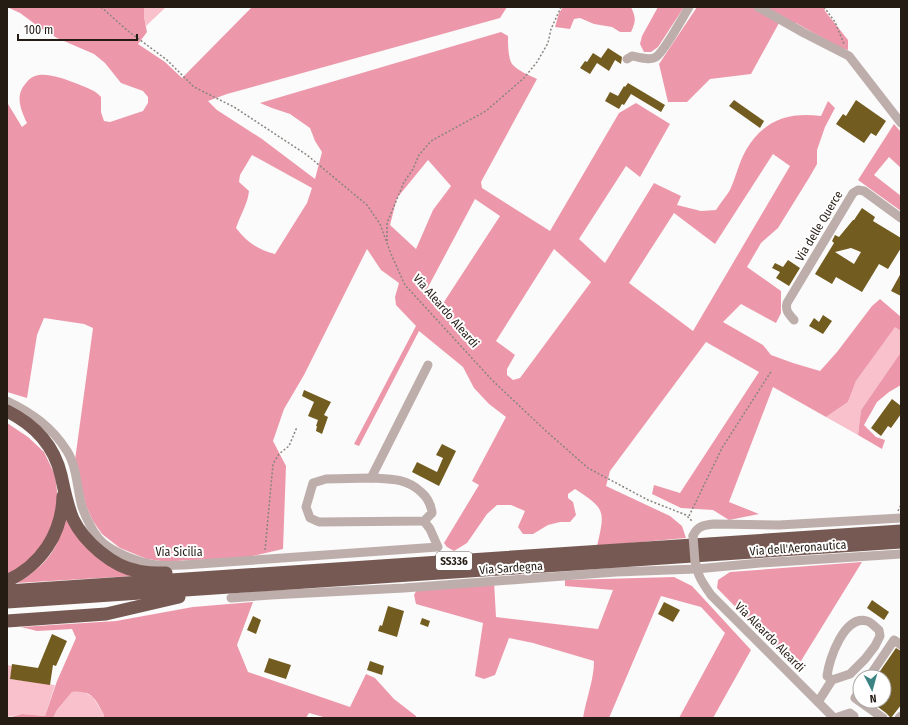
<svg xmlns="http://www.w3.org/2000/svg" width="908" height="725" viewBox="0 0 908 725" font-family="'Fira Sans Condensed',sans-serif">
	<style>
		.green { fill: #f9c1cb }
		.forest { fill: #ed98aa; fill-rule: evenodd }
		.building { fill: #735c1f; fill-rule: evenodd }
		.lines { fill: none; stroke-linecap: round; stroke-linejoin: round }
		.path { stroke: #89847f; stroke-width: 1.5; stroke-dasharray: 2 2; stroke-linecap: butt }
		.minor { stroke: #beaeab; stroke-width: 9 }
		.highway { stroke: #765952; stroke-width: 13 }
		.minor-bridge { stroke: #beaeab; stroke-width: 9 }
		.labels { text-anchor: middle; dominant-baseline: central; stroke-width: 4; stroke-linejoin: round; paint-order: stroke }
		.shield { fill: #fff; stroke: #66605a; stroke-width: 1 }
		.shield-label { font-size: 11px; font-weight: bold; fill: #251c14 }
		.street-label { font-size: 12px; fill: #251c14; stroke: #fff }
	</style>
	<rect width="100%" height="100%" fill="#fbfbfb"/>
	<g class="green">
		<path d="M144 7H166L146 26 144 17Z"/>
		<path d="M895 326 901 331V352L861 410 858 435 826 417 848 402 856 381Z"/>
		<path d="M7 665 12 666 10 679 55 685 45 716 22 714 7 717Z"/>
		<path d="M82 691 93 697 104 715V718H53L57 710 72 692Z"/>
	</g>
	<g class="forest">
		<path d="M7 7H144V17L147 32 138 44 165 62 182 78 252 7H507L500 18 227 94 208 101 217 110 262 139 315 179 322 152 315 141 310 128 290 114 272 108 260 103 501 32 508 36C508 43 508 58 512 64 518 71 529 75 537 79L481 182 482 188 550 231 619 113 636 103 670 124 640 177 626 166 579 239 605 263 654 183 681 196 677 205 701 211 716 210C720 203 726 197 730 190 736 177 739 162 746 150 764 120 788 112 821 116L828 101 835 108 825 127 817 150V164L809 178 778 228 761 243 747 267 781 291V313L776 323 741 304 723 322 763 345 771 355 793 363 820 371 837 352 872 306 880 299 901 317V331L895 327 856 381 848 402 826 417 773 387 729 502 759 514 729 520 713 510 681 508 652 494 654 485 680 493 759 372 706 342 610 471 606 486 670 516 682 526 686 538 597 546C605 511 606 509 575 489L568 494V498L573 502 576 515 570 522H560L548 525 533 534H523L518 527 525 511 511 505H497L487 514 467 543 454 551 447 547 444 543 479 485 472 481 506 417 489 404 474 388 463 367 419 331 359 446 354 444 416 326 396 305 395 297 399 283 381 270 367 249 304 375 284 409 273 441 286 466 283 549 249 557 176 561H161L147 559 120 548 102 534 93 521 86 506 75 460 93 328 84 324 44 318 37 335 27 398 7 392V93L8 104 22 127 27 123C20 109 15 95 26 83 30 78 33 76 39 75 49 73 68 80 78 84 87 88 95 90 101 97V112L104 121 110 122 143 111 148 103V97L143 91 121 83 105 63 94 54 57 38 39 27 20 13ZM773 154 790 166 693 331 629 283 674 213 715 244ZM252 155 312 188 307 203 275 254C257 249 248 243 236 228 240 216 248 203 249 191L239 182 240 175ZM428 160 451 186 433 210 416 249 390 225 397 198ZM475 199 500 216 442 305 426 291ZM554 249 591 282 520 378 513 380 507 375V369L515 355 496 341Z"/>
		<path d="M563 7H631C636 18 636 21 631 32H620L612 27 594 24 580 18 574 19 570 29 555 27 559 13Z"/>
		<path d="M658 7H684L658 47 651 52H644L640 44 642 36Z"/>
		<path d="M697 7H824L825 11 848 40V50L840 48 796 23H779L751 74 710 79 687 102H668L659 64Z"/>
		<path d="M894 124 901 132V168L889 157 874 175 901 196V211L858 180Z"/>
		<path d="M901 352V385L889 392 877 402 864 425 876 437 885 440 882 449 858 435 861 410Z"/>
		<path d="M7 423 28 437 44 452 55 475 58 499 57 520 39 552 7 577Z"/>
		<path d="M66 510 133 576 17 583C34 573 50 560 58 541 62 532 63 520 66 510Z"/>
		<path d="M862 562 796 669 717 588 718 580 730 572Z"/>
		<path d="M674 577 692 586 751 650 713 718H679L725 633 701 607 661 596 609 718H583C586 699 594 680 594 661L533 643 509 638 495 675 484 679 475 676 483 623 416 604 414 595 419 586 494 581 496 617 598 629 613 590 565 586V580Z"/>
		<path d="M253 602 237 645 248 672 350 707 366 674 375 678 394 699 416 716V718H327L309 713 306 718H104V715C95 699 93 690 72 692L57 710 53 718H7L22 714 45 716 57 681 76 638 72 629 37 631 21 627 116 621 193 607Z"/>
	</g>
	<g class="building">
		<path d="M608 48 622 57 621 64 615 60 609 71 597 63 590 74 580 68 585 61 587 62 593 53 601 58Z"/>
		<path d="M628 83 665 105 661 112 631 94 624 105 622 104 619 109 605 101 610 92 618 96 624 86 625 87Z"/>
		<path d="M734 100 764 121 760 128 729 106Z"/>
		<path d="M856 100 886 121 876 136 871 133 864 143 836 124 843 114 846 116Z"/>
		<path d="M862 208 875 217 873 221 901 238V248L888 269 879 264 862 292 836 277 832 284 815 274 834 243 832 241 835 235 839 237 853 220H854ZM851 248 861 252 854 264 835 252Z"/>
		<path d="M788 260 800 268 789 286 776 278 780 272 772 268 775 263 783 267Z"/>
		<path d="M901 273V296L891 291Z"/>
		<path d="M823 315 832 321 823 334 809 326 814 318 819 322Z"/>
		<path d="M304 390 331 402 324 415 328 417 322 434 316 431 317 426H316L318 420 308 416 314 402 302 396Z"/>
		<path d="M892 399 901 406V414L891 428 888 426 881 436 871 428Z"/>
		<path d="M442 444 456 451 439 486 412 472 417 462 437 472 443 458 436 455Z"/>
		<path d="M872 600 889 612 884 620 867 608Z"/>
		<path d="M664 602 680 610 673 622 658 614Z"/>
		<path d="M388 606 404 611 397 637 378 631 380 625 382 626Z"/>
		<path d="M253 616 261 620 256 634 247 630Z"/>
		<path d="M422 618 430 621 428 627 420 624Z"/>
		<path d="M52 634 67 641 56 666 53 665 50 685 10 679 12 664 38 668Z"/>
		<path d="M896 648 901 651V705L891 718 886 713 870 701H884V677H876Z"/>
		<path d="M269 658 291 665 286 679 264 672Z"/>
		<path d="M370 661 384 666 382 675 367 670Z"/>
	</g>
	<g class="lines">
		<g class="path">
			<path d="M101 7 128 31 167 60 194 87 234 107 307 155 367 205 380 224 391 254 405 285 492 380 546 431 588 468 648 500 686 515 693 522"/>
			<path d="M824 7 835 22 844 44"/>
			<path d="M387 241V223L404 182 413 169 419 155 431 141 486 111 524 78 537 62 548 43 551 29 561 7"/>
			<path d="M898 511 901 505"/>
			<path d="M689 516 722 448 772 370"/>
			<path d="M265 550 273 464 279 454 289 446 297 427"/>
		</g>
		<g class="minor">
			<path d="M758 7 804 33 849 56 901 123"/>
			<path d="M627 59 632 56C639 57 650 61 656 57 664 52 683 17 689 7"/>
			<path d="M794 320C789 314 785 311 787 303L853 193 858 190 864 191 901 218"/>
			<path d="M7 401C32 413 52 427 67 451 77 467 77 489 82 507 86 518 92 530 99 539 110 552 140 563 157 565 165 566 175 565 184 565L438 547 430 529 424 521"/>
			<path d="M371 478C390 479 406 478 421 492 428 498 431 504 432 513L424 521 319 522 310 518 306 507 313 483 326 479Z"/>
			<path d="M371 478 428 365"/>
			<path d="M693 536C697 526 704 525 714 524L779 525 901 518"/>
			<path d="M696 564C697 576 705 586 711 595L834 718"/>
			<path d="M231 598 271 595 404 588 616 572 696 569 760 563 901 554"/>
			<path d="M869 677 894 640 901 645"/>
			<path d="M860 690 855 698 883 718"/>
			<path d="M818 702 832 680 850 674 865 659 875 646 880 636 879 630C875 627 871 622 867 621 844 615 829 659 827 676L832 680"/>
			<path d="M835 718 850 713 854 716"/>
			<path d="M899 718 901 716"/>
		</g>
		<g class="highway">
			<path d="M7 411C33 424 54 445 61 475 64 489 67 505 73 519 84 542 113 567 138 571 147 573 157 573 166 573"/>
			<path d="M7 581C41 565 62 534 63 496"/>
			<path d="M7 591 901 531"/>
			<path d="M7 602 901 542"/>
			<path d="M7 621 106 614 179 597"/>
		</g>
		<path class="minor-bridge" d="M693 536 695 562"/>
	</g>
	<g class="labels">
		<rect class="shield" x="436" y="552" width="36" height="18" rx="3"/>
		<g class="shield-label">
			<text x="454" y="561">SS336</text>
		</g>
		<g class="street-label">
			<text transform="translate(819 226) rotate(-59)">Via delle Querce</text>
			<text transform="translate(446 311) rotate(49)">Via Aleardo Aleardi</text>
			<text transform="translate(798 548) rotate(-4)">Via dell'Aeronautica</text>
			<text x="179" y="552">Via Sicilia</text>
			<text transform="translate(511 568) rotate(-4)">Via Sardegna</text>
			<text transform="translate(770 637) rotate(45)">Via Aleardo Aleardi</text>
		</g>
	</g>
	<rect width="908" height="725" fill="none" stroke="#251c14" stroke-width="16"/>
	<g transform="translate(872 689) rotate(174)"><circle r="19" fill="#ffffff" stroke="#a8a4a1"/>
	<path d="M0-3L7 15L0 10L-7 15Z" fill="#3c8484"/>
	<text y="-6" font-size="11" font-weight="bold" text-anchor="middle" fill="#251c14">N</text>
	</g>
	<path d="M18 34v6h119v-6" fill="none" stroke="#251c14" stroke-width="2"/>
	<text x="24" y="34" font-size="12" fill="#251c14" stroke="#ffffff" stroke-width="3" paint-order="stroke">100 m</text>
</svg>
